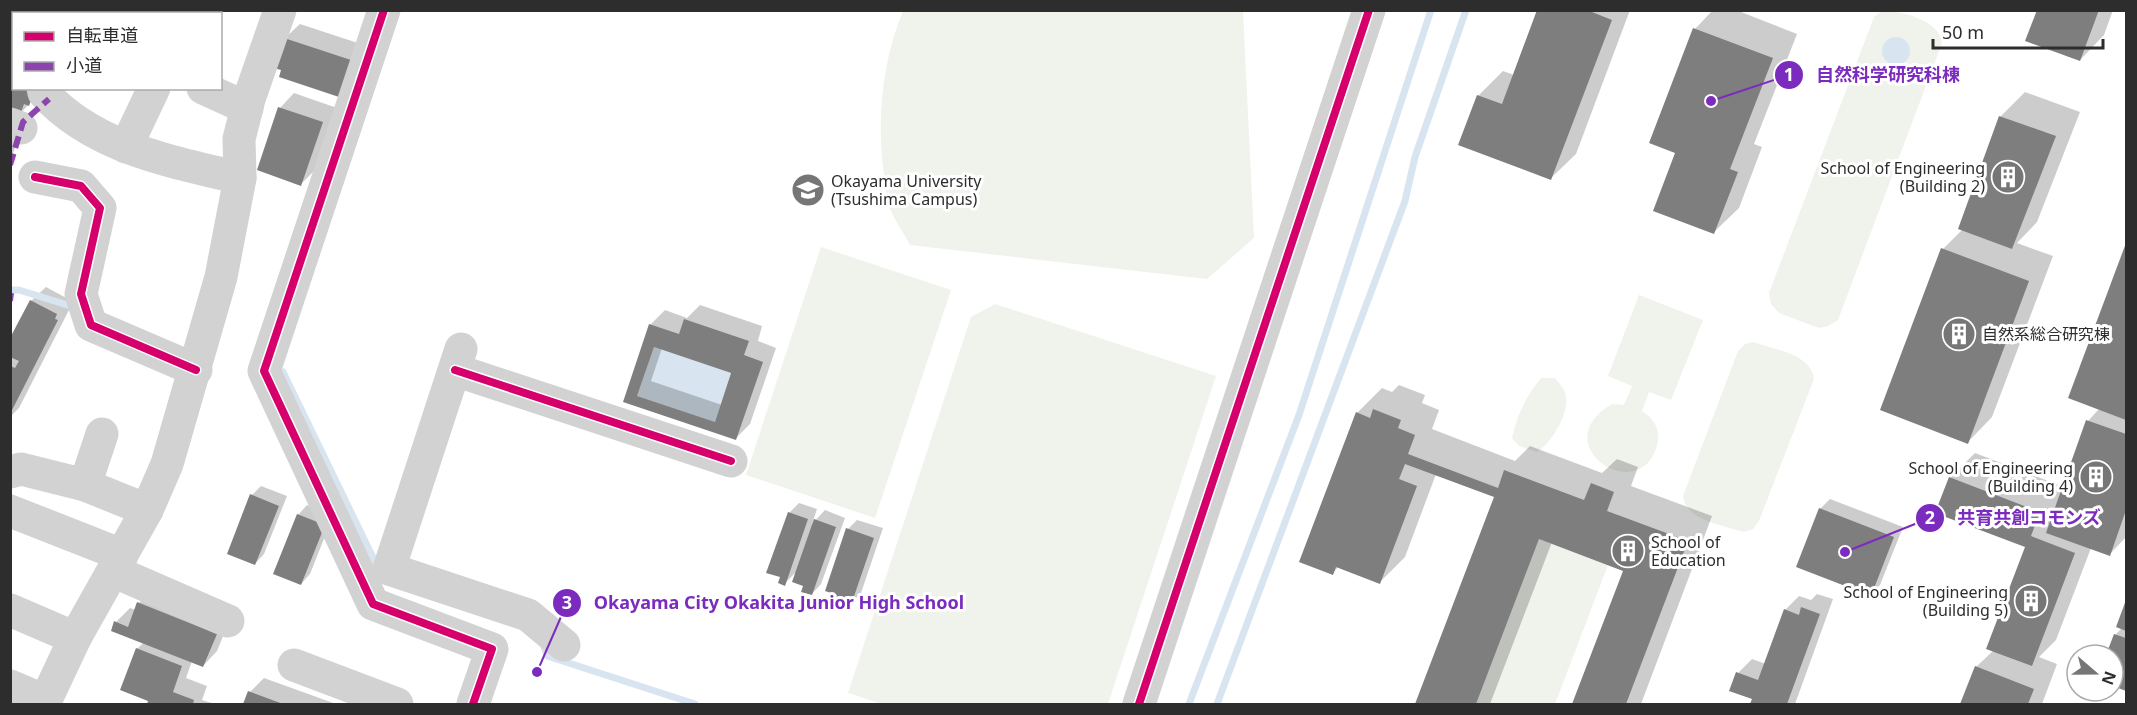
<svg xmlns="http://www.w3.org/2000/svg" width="2137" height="715" viewBox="0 0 2137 715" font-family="'Noto Sans','Noto Sans JP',sans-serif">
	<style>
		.green { fill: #eff3eb }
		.water { fill: #d8e5f0 }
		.shadow { fill: #0003; fill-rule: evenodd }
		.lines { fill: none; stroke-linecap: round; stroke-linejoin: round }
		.stream { stroke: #d8e5f0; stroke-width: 7 }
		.building { fill: #7e7e7e; fill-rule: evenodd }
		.minor { stroke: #d2d2d2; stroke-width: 33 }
		.quiet { stroke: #8e44ad; stroke-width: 6; stroke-dasharray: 12 6; stroke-linecap: butt }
		.cycleway-casing { stroke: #fff; stroke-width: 11 }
		.cycleway { stroke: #d6006c; stroke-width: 8 }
		.labels { text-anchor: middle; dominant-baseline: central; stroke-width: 6; stroke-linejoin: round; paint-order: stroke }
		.poi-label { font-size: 16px; fill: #2d2d2d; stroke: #fff; text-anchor: end }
		.leader { fill: none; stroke: #7b2cbf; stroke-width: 2 }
		.callout-dot { fill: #7b2cbf; stroke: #fff; stroke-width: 2 }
		.mark-label { font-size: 18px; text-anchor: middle; font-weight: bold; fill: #fff }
		.callout-label { font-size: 18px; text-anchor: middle; font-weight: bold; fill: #7b2cbf; stroke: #fff; stroke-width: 6; stroke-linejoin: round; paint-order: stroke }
	</style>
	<rect width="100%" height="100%" fill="#fff"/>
	<g class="green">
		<path d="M903 11H1243L1254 238 1207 279 910 245C904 233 895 221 890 209 887 201 886 190 885 182 876 125 881 64 903 11Z"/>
		<path d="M1882 11C1903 11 1939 20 1942 43L1838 320 1828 326 1819 328 1779 313 1771 304 1769 293 1874 17Z"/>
		<path d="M821 247 951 290 875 518 746 475Z"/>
		<path d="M1639 295 1703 320 1671 400 1649 392 1642 411C1652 418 1660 427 1658 441 1645 511 1541 446 1612 404L1624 405 1632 386 1608 376Z"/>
		<path d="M995 304 1216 376 1108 704H882L848 693 971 317Z"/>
		<path d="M1753 342C1775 350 1811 354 1814 379L1759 521 1753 529 1744 532C1723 525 1686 521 1683 496L1738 351 1745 344Z"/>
		<path d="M1541 378H1555C1558 382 1562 386 1564 390 1573 409 1553 442 1537 452L1519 446 1512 438C1517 415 1526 396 1541 378Z"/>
		<path d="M1539 539 1608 565 1555 704H1476Z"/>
	</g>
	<g class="water">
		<circle cx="1896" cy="51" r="14"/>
		<path d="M654 347 731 373 715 422 637 396Z"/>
	</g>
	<g class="shadow">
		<path d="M10 10H20L19 14H14V28L10 31Z"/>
		<path d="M1539 10H1630L1576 154 1551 178 1478 96 1503 71 1514 75Z"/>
		<path d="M1713 10H1736L1797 34 1754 144 1762 147 1739 208 1714 232 1677 152 1695 29Z"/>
		<path d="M2038 10H2113L2104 35 2080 60Z"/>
		<path d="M300 24 367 46 355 82 285 38Z"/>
		<path d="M14 40V49L10 48Z"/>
		<path d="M14 60V88L38 94 20 114 10 110V69Z"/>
		<path d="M2025 92 2080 112 2037 222 2017 243 2053 256 1992 417 1968 442 1943 249 1963 229 2000 117Z"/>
		<path d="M294 93 337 108 315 170 301 184 258 169 280 108Z"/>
		<path d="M10 132 20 135 10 161Z"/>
		<path d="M2126 246V537L2109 555 2091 548 2056 640 2039 657 2057 664 2042 704H1962L1976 667 1994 650 2027 546 1950 478 1975 453 2064 487 2088 421 2100 408 2070 397Z"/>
		<path d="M46 287 70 300 71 306 19 408 10 417V342L31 301Z"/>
		<path d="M700 305 762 326 758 341 776 348 750 424 735 439 625 401 650 325 665 310 687 318ZM662 348 733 373 722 405 651 381Z"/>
		<path d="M1399 385 1425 395 1422 403 1439 410 1432 429 1515 461 1530 446 1602 473 1617 459 1638 467 1631 486 1712 516 1641 704H1574L1625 570 1552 542 1490 704H1417L1496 497 1436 474 1405 557 1380 582 1339 566 1333 573 1357 413 1382 388 1392 392Z"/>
		<path d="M261 486 287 496 264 554 255 564 252 495Z"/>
		<path d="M1830 499 1903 527 1880 585 1871 594 1820 509Z"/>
		<path d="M799 503 817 509 812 524 825 510 845 518 821 584 812 594 797 571 784 584 789 513Z"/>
		<path d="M307 505 333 516 310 574 301 584 298 515Z"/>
		<path d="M857 520 883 528 861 593 851 603 848 529Z"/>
		<path d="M153 589 230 619 217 651 203 666 192 661 186 678 207 686 202 700 215 704H148L150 700 137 649 144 642 116 622 130 608 136 610 139 603Z"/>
		<path d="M1817 594 1833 599 1795 704H1752L1754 699 1738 673 1752 659 1766 664 1785 610 1799 596 1811 600Z"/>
		<path d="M2126 604V690L2113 685V655H2108L2116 634 2122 628 2118 626Z"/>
		<path d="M264 678 336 704H245L250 692Z"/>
	</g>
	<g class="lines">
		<g class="stream">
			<path d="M10 290H19L74 307"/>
			<path d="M283 372 378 568"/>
			<path d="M543 644 547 656 695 704"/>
			<path d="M1189 704 1299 415 1431 10"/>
			<path d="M1217 704 1405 201 1415 157 1466 10"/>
		</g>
	</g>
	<g class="building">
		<path d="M30 10H72V14H33Z"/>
		<path d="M1537 10H1587L1612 20 1551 180 1458 145 1477 95 1502 104Z"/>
		<path d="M2037 10H2099L2080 61 2025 41Z"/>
		<path d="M1693 28 1773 58 1730 169 1738 172 1714 234 1653 211 1675 153 1649 143Z"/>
		<path d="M284 38 354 61 342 98 279 77 281 70 274 68Z"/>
		<path d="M10 77 14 78V88H29L33 94 29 106 24 104 20 115 10 112Z"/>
		<path d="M278 107 323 122 301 186 257 170Z"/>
		<path d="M1999 116 2056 136 2012 249 1958 229Z"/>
		<path d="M2126 243V420L2068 398Z"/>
		<path d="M1941 248 2029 281 1968 444 1880 410Z"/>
		<path d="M30 300 57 314 55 319 58 320 10 414V366L15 368 19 361 10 357V338Z"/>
		<path d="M684 319 749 341 744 355 763 362 736 440 623 402 649 324 679 334ZM654 347 731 373 715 422 637 396Z"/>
		<path d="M1373 409 1401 420 1398 428 1415 435 1408 454 1498 488 1504 470 1584 500 1591 483 1614 492 1607 511 1688 541 1626 704H1572L1623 571 1539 539 1476 704H1415L1494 497 1405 464 1399 479 1417 486 1380 584 1336 567 1333 575 1299 562 1356 412 1370 418Z"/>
		<path d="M2086 420 2126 434V510L2110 556 2046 533Z"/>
		<path d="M1949 477 2040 512 2031 536 2075 553 2032 666 1986 649 2025 547 1935 513Z"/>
		<path d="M250 494 279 506 255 565 227 554Z"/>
		<path d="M1819 508 1894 537 1871 596 1796 567Z"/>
		<path d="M788 512 808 519 785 586 778 583 780 577 766 573Z"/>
		<path d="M297 514 325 525 301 585 273 574Z"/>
		<path d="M814 519 836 527 812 595 801 592 803 586 792 582Z"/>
		<path d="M846 528 874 538 851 605 835 599 837 595 825 591Z"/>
		<path d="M2126 600V631L2116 627Z"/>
		<path d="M137 602 217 634 203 667 111 631 114 621 128 627Z"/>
		<path d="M1801 607 1820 614 1787 704H1750L1752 699 1729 691 1736 672 1758 680 1784 609 1799 615Z"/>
		<path d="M2114 634 2126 638V691L2113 686V655H2106Z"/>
		<path d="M136 648 182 666 173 692 194 700 193 704H147L148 701 120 690Z"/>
		<path d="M1975 666 2034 689 2028 704H1960Z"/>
		<path d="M248 691 283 704H243Z"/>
	</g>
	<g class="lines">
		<g class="minor">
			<path d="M384 10 264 371 373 604 492 649 473 704"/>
			<path d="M43 88 44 93C94 148 170 161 240 178"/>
			<path d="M203 88 247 108"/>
			<path d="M10 124 21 128"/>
			<path d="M126 147 154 88"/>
			<path d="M35 177 81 186 100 208 81 294 91 325 196 370"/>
			<path d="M461 349 389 569 528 615 564 645"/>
			<path d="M455 370 731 461"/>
			<path d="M10 472 21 469 85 485 147 510"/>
			<path d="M85 485 102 434"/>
			<path d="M10 511 122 555"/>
			<path d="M113 571 228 621"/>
			<path d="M10 610 75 638"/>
			<path d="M294 665 397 704"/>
			<path d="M10 686 45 701"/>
			<path d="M44 704 75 638 147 510 167 464 221 277 240 178 239 139 249 99 280 10"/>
			<path d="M1139 704 1369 10"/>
		</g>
		<g class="quiet">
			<path d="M15 10 17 14"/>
			<path d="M10 165 23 122 49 99"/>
			<path d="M10 301 11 293"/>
		</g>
		<g class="cycleway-casing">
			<g id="cycleway">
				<path d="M384 10 264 371 373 604 492 649 473 704"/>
				<path d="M35 177 81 186 100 208 81 294 91 325 196 370"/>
				<path d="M455 370 731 461"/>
				<path d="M1139 704 1369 10"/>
			</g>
		</g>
		<use href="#cycleway" class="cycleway"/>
	</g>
	<defs>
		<g id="building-disc" transform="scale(1.725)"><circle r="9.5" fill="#767676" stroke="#fff"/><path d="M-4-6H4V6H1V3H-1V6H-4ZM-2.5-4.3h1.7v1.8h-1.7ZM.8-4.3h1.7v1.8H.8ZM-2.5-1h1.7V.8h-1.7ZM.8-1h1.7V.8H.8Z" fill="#fff"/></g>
		<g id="university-disc" transform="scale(1.725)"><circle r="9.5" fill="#767676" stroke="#fff"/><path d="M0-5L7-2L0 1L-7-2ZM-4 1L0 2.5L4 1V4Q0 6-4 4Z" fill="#fff"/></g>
	</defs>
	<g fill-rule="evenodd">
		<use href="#building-disc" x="2008" y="177"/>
		<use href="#university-disc" x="808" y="190"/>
		<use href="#building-disc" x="1959" y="334"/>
		<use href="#building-disc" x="2096" y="477"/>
		<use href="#building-disc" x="1628" y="551"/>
		<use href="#building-disc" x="2031" y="601"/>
	</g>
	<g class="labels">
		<g class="poi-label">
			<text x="1985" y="168">School of Engineering<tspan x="1985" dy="18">(Building 2)</tspan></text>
			<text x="831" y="181" text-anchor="start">Okayama University<tspan x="831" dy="18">(Tsushima Campus)</tspan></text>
			<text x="1982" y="334" text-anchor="start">自然系総合研究棟</text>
			<text x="2073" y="468">School of Engineering<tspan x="2073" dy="18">(Building 4)</tspan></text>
			<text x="1651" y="542" text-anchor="start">School of<tspan x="1651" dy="18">Education</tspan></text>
			<text x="2008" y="592">School of Engineering<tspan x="2008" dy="18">(Building 5)</tspan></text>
		</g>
	</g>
	<path class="leader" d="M1711 101L1789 75M1845 552L1930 518M537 672L567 603"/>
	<g class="callout-dot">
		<circle cx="1711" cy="101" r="6"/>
		<circle cx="1845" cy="552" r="6"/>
		<circle cx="537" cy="672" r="6"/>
		<circle cx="1789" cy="75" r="15"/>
		<circle cx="1930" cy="518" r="15"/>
		<circle cx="567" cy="603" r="15"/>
	</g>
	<g class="mark-label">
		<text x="1789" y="81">1</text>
		<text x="1930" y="524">2</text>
		<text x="567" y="609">3</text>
	</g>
	<g class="callout-label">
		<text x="1888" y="81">自然科学研究科棟</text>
		<text x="2029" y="524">共育共創コモンズ</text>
		<text x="779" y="609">Okayama City Okakita Junior High School</text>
	</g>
	<rect width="2137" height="715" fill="none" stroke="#2d2d2d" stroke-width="24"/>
	<rect x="12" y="12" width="210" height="78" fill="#ffffff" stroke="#ababab" stroke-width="1.5"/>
	<rect x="24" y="32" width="30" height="9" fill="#d6006c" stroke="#ababab" stroke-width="1.5"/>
	<text x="66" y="42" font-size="18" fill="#2d2d2d">自転車道</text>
	<rect x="24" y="62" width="30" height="9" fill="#8e44ad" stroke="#ababab" stroke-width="1.5"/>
	<text x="66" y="72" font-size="18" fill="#2d2d2d">小道</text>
	<g transform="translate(2095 673) rotate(110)"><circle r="28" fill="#ffffff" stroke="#ababab" stroke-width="1.5"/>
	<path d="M0-4.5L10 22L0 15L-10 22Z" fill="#767676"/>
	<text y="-9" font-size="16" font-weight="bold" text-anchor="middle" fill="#2d2d2d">N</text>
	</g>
	<path d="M1933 39v9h170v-9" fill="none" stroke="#2d2d2d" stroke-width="3"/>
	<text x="1942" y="39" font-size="18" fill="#2d2d2d" stroke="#ffffff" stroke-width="4.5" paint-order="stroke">50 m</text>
</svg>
